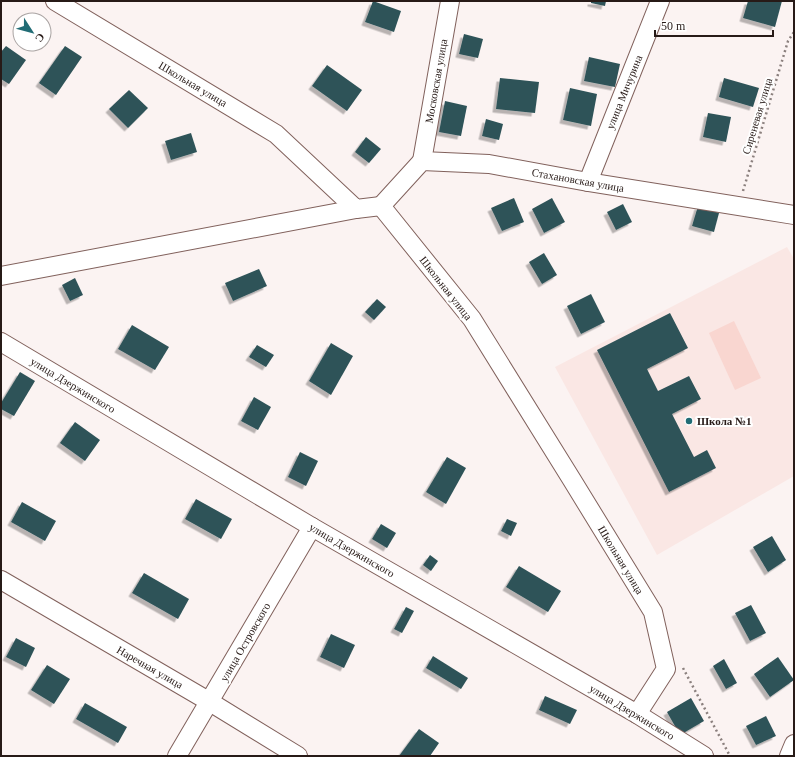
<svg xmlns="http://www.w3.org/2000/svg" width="795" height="757" viewBox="0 0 795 757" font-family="'Times New Roman',serif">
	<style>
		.built { fill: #fae7e4 }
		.green { fill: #f9d6d0 }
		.building { fill: #2e5358; filter: url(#shadow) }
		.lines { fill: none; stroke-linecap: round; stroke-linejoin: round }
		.minor-casing { stroke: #81615c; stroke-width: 20 }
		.path { stroke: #8b807e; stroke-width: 2.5; stroke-dasharray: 2 3; stroke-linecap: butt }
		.minor { stroke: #fff; stroke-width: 18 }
		.poi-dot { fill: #216c75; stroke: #fff; stroke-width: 1.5 }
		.labels { text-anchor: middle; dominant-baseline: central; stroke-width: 4; stroke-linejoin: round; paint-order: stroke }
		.street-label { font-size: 11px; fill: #271a17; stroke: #fff }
		.poi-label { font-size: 11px; font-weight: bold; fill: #271a17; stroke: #fff; text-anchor: start }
	</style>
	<defs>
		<filter id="shadow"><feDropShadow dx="-3.5" dy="3.5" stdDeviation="0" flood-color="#0004"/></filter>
	</defs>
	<rect width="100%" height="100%" fill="#fbf3f2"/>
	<path class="built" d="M787 247 794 259V476L657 555 555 367Z"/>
	<path class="green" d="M734 321 761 378 735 390 709 333Z"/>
	<g class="building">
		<path d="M373 1 401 11 394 32 365 22Z"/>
		<path d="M591 1H606L605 6 591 3Z"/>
		<path d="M748 1H782L775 27 743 18Z"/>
		<path d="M464 34 483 39 478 58 459 54Z"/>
		<path d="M6 46 26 60 9 84 1 79V52Z"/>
		<path d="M65 46 82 57 56 95 39 83Z"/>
		<path d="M589 57 620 64 615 87 584 81Z"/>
		<path d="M327 65 362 90 347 111 312 86Z"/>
		<path d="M500 78 539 82 535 113 496 109Z"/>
		<path d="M724 78 759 88 753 107 719 97Z"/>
		<path d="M570 88 597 94 591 126 563 120Z"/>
		<path d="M129 90 148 108 128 128 109 109Z"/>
		<path d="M445 101 467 106 461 136 439 132Z"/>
		<path d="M708 113 731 117 726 142 703 137Z"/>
		<path d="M486 119 503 124 499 140 482 136Z"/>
		<path d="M191 133 197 152 171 160 165 141Z"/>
		<path d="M366 137 381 149 369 163 355 152Z"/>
		<path d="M514 198 524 222 502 231 491 208Z"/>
		<path d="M552 198 565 222 544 233 532 209Z"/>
		<path d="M623 204 632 222 616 230 607 212Z"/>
		<path d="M698 206 719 213 714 232 692 226Z"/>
		<path d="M544 253 557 275 542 284 529 262Z"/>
		<path d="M259 269 267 286 233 301 225 283Z"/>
		<path d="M75 278 83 295 70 301 62 285Z"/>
		<path d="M591 294 605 322 581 334 567 306Z"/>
		<path d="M377 299 386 307 374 320 365 312Z"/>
		<path d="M670 313 688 348 647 369 658 391 689 376 701 399 672 414 694 457 707 450 716 468 669 492 597 350Z"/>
		<path d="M132 325 169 347 155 370 118 349Z"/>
		<path d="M331 343 353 356 331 395 309 381Z"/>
		<path d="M257 345 274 355 266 367 249 357Z"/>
		<path d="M20 372 35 381 14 416 1 409V403Z"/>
		<path d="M254 397 271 407 258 430 241 421Z"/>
		<path d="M75 422 100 440 85 461 60 443Z"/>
		<path d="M300 452 318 461 306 486 288 477Z"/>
		<path d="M447 457 466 468 446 504 426 492Z"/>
		<path d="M196 499 232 519 221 539 185 519Z"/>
		<path d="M22 502 56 521 45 541 11 522Z"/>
		<path d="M507 519 517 523 511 536 501 531Z"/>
		<path d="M381 524 396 533 387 548 372 539Z"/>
		<path d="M772 536 786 560 768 572 753 547Z"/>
		<path d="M430 555 438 561 431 571 423 565Z"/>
		<path d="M519 566 561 591 548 612 506 587Z"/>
		<path d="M144 573 189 599 178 619 132 593Z"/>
		<path d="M751 605 766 633 750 641 735 613Z"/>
		<path d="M406 607 414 611 402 633 394 629Z"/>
		<path d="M331 634 355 645 344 668 320 657Z"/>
		<path d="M16 638 35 648 26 667 6 657Z"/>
		<path d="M433 656 468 678 461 689 426 668Z"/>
		<path d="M778 657 794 680 770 697 754 674Z"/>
		<path d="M724 659 737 683 726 689 713 666Z"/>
		<path d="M47 665 70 679 54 704 31 690Z"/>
		<path d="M545 696 577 710 570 724 539 710Z"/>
		<path d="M691 698 704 721 680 735 667 712Z"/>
		<path d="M85 703 127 727 118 743 76 719Z"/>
		<path d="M766 716 776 736 756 745 746 726Z"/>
		<path d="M419 729 439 743 430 756H399Z"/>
	</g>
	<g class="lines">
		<g class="minor-casing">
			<g id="minor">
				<path d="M55 1 276 134 356 209 381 206"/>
				<path d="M422 161 450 1"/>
				<path d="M588 182 660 1"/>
				<path d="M381 206 472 319 572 480 653 612 666 669 637 714"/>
				<path d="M381 206 422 161 489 164 588 182 794 215"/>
				<path d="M1 276 356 209"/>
				<path d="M1 342 312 527 637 714 704 756"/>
				<path d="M1 580 210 702 298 756"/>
				<path d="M177 756 312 527"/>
				<path d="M789 756 794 744"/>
			</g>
		</g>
		<g class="path">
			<path d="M743 191 788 41 794 32"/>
			<path d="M683 668 730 756"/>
		</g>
		<use href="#minor" class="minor"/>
	</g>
	<circle class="poi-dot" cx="689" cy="421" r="4"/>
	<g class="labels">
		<g class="street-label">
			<text transform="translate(436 81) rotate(-80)">Московская улица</text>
			<text transform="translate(193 84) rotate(31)">Школьная улица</text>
			<text transform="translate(624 92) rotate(-68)">улица Мичурина</text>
			<text transform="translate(757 116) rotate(-73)">Сиреневая улица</text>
			<text transform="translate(578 180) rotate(10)">Стахановская улица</text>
			<text transform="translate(446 288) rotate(52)">Школьная улица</text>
			<text transform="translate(73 385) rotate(31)">улица Дзержинского</text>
			<text transform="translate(352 550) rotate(30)">улица Дзержинского</text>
			<text transform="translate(621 560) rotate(59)">Школьная улица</text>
			<text transform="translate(245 642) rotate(-60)">улица Островского</text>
			<text transform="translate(150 667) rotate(30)">Наречная улица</text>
			<text transform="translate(632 712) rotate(31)">улица Дзержинского</text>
		</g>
		<g class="poi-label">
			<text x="697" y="421">Школа №1</text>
		</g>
	</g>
	<rect width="795" height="757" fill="none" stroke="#271a17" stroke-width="4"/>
	<g transform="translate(32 32) rotate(126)"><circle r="19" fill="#ffffff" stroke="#a9a3a2"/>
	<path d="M0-3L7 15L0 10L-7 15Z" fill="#216c75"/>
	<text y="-6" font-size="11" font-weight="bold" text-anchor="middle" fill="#271a17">С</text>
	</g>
	<path d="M655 30v6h118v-6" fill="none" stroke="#271a17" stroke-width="2"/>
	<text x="661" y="30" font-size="12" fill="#271a17" stroke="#ffffff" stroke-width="3" paint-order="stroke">50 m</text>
</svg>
